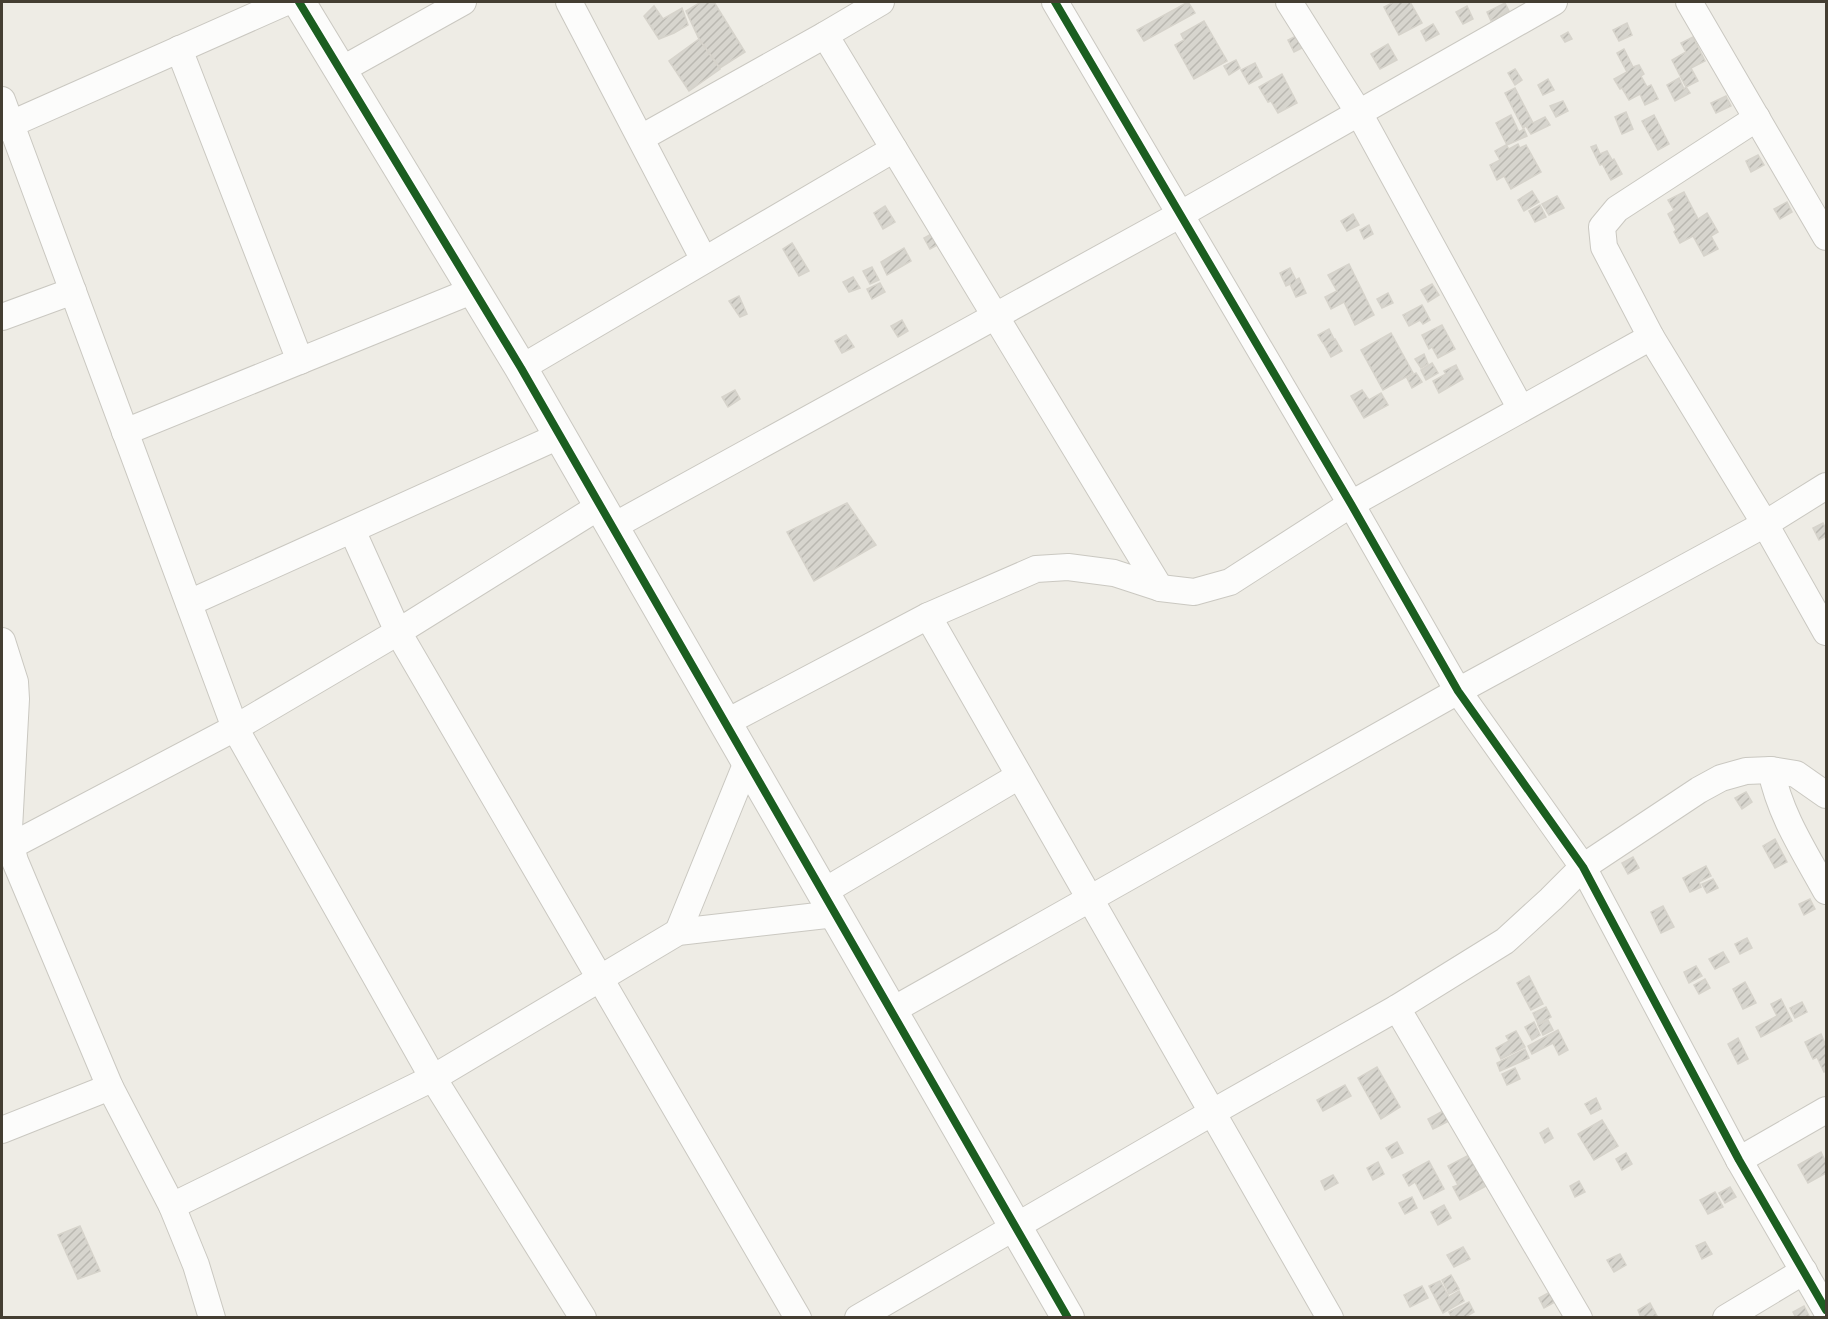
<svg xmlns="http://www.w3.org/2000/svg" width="1828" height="1319" viewBox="0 0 1828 1319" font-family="'Titillium Web',sans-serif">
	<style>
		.building { fill: url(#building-hatch); stroke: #d6d3cb; stroke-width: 1.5 }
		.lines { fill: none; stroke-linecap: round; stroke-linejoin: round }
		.minor-casing { stroke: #cac8c1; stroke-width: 28 }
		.tertiary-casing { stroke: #cac8c1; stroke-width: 34 }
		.minor { stroke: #fcfcfb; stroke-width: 26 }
		.tertiary { stroke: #fcfcfb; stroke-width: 32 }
		.cycleway-casing { stroke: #fff; stroke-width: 11 }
		.cycleway { stroke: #1b5e20; stroke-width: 8 }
	</style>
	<defs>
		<pattern id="building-hatch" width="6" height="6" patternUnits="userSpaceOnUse" patternTransform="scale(1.5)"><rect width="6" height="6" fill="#d7d5ce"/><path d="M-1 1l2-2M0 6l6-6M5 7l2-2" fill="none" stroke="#bab8b1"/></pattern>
	</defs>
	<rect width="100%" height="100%" fill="#eeece5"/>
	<g class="building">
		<path d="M701 2H714L745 52 720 68 699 39 686 11Z"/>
		<path d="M1188 2 1195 13 1144 41 1137 30Z"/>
		<path d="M1394 2H1410L1422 23 1399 35 1384 7Z"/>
		<path d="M1505 3 1509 11 1491 21 1487 12Z"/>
		<path d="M654 6 663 19 682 8 688 25 674 33 659 39 644 16Z"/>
		<path d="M1467 6 1473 19 1463 24 1456 12Z"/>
		<path d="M1204 21 1227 61 1194 79 1175 45 1184 40 1181 34Z"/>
		<path d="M1627 23 1632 35 1619 41 1613 30Z"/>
		<path d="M1433 24 1439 34 1426 41 1421 31Z"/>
		<path d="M1568 32 1572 39 1565 42 1561 36Z"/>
		<path d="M1302 33 1308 45 1294 52 1288 40Z"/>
		<path d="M1693 37 1705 61 1691 68 1698 81 1686 87 1672 60 1686 52 1681 43Z"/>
		<path d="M699 39 720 69 689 91 669 61Z"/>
		<path d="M1388 44 1397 60 1380 69 1371 54Z"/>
		<path d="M1624 49 1633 67 1639 65 1644 74 1641 76 1647 87 1651 85 1658 99 1645 105 1640 94 1629 100 1622 88 1620 89 1614 79 1627 72 1617 53Z"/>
		<path d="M1236 60 1240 68 1229 75 1224 66Z"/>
		<path d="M1255 63 1262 77 1249 84 1241 70Z"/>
		<path d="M1515 69 1522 80 1515 85 1508 73Z"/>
		<path d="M1282 74 1297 103 1278 113 1271 101 1268 102 1259 87Z"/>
		<path d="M1679 78 1684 89 1686 87 1690 93 1675 101 1667 85Z"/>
		<path d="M1548 79 1554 90 1543 95 1538 85Z"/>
		<path d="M1515 88 1533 123 1545 117 1550 125 1531 134 1526 126 1523 128 1505 93Z"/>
		<path d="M1726 96 1731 106 1716 113 1711 103Z"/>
		<path d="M1563 101 1568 111 1556 117 1550 106Z"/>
		<path d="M1626 112 1633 129 1622 134 1615 117Z"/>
		<path d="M1511 115 1519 132 1524 129 1527 136 1507 145 1496 123Z"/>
		<path d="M1654 115 1669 144 1658 150 1642 121Z"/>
		<path d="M1518 144 1520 148 1526 145 1541 172 1511 189 1504 176 1497 180 1490 165 1500 160 1495 151 1506 145 1509 149Z"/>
		<path d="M1596 145 1600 154 1607 151 1612 160 1600 165 1591 147Z"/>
		<path d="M1758 155 1764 165 1751 172 1746 161Z"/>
		<path d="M1614 159 1622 174 1611 180 1603 165Z"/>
		<path d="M1532 191 1539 202 1524 211 1518 200Z"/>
		<path d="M1684 192 1698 219 1707 213 1718 232 1711 236 1718 249 1704 256 1693 236 1680 243 1674 232 1676 230 1668 214 1674 210 1668 200Z"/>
		<path d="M1557 196 1564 208 1549 215 1542 204Z"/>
		<path d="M1787 202 1792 212 1780 219 1774 209Z"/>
		<path d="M1540 205 1546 217 1535 222 1529 211Z"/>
		<path d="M885 206 895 222 883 229 874 213Z"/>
		<path d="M1353 214 1359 225 1347 231 1341 221Z"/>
		<path d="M1369 225 1373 234 1364 239 1360 230Z"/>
		<path d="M935 232 941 243 930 249 924 238Z"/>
		<path d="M792 243 809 271 799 276 783 249Z"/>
		<path d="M904 248 911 261 887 275 881 262Z"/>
		<path d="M1349 264 1374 315 1355 325 1344 302 1331 309 1325 297 1337 291 1328 275Z"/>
		<path d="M872 267 879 280 870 284 863 271Z"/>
		<path d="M1290 268 1296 280 1299 278 1306 293 1296 297 1290 284 1286 286 1280 273Z"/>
		<path d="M853 277 860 288 849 292 843 282Z"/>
		<path d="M880 283 885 292 872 299 867 289Z"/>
		<path d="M1432 284 1439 295 1428 302 1421 290Z"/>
		<path d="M1388 293 1393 303 1382 308 1377 299Z"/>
		<path d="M739 296 747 314 740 317 729 301Z"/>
		<path d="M1422 305 1430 320 1423 324 1420 320 1409 326 1403 315Z"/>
		<path d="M902 320 908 331 898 337 891 326Z"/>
		<path d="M1442 325 1455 349 1438 358 1432 347 1429 349 1422 335Z"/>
		<path d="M1329 329 1334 339 1323 343 1318 335Z"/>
		<path d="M1391 333 1413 373 1383 390 1361 350Z"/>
		<path d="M846 335 854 347 842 353 835 341Z"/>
		<path d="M1335 339 1342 351 1331 357 1324 344Z"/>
		<path d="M1424 354 1428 364 1421 368 1415 359Z"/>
		<path d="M1432 363 1438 373 1426 380 1421 370Z"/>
		<path d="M1456 365 1463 379 1439 393 1433 381 1446 374 1444 371Z"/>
		<path d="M1416 373 1422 382 1412 388 1407 378Z"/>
		<path d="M735 390 740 399 728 407 722 397Z"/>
		<path d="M1362 390 1369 400 1381 393 1388 405 1364 418 1351 396Z"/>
		<path d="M847 503 876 545 814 581 787 532Z"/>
		<path d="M1823 523 1826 529V536L1819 540 1813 528Z"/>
		<path d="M1746 792 1752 802 1742 809 1735 798Z"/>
		<path d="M1775 839 1787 862 1775 868 1763 846Z"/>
		<path d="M1633 857 1639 868 1628 874 1622 863Z"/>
		<path d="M1706 866 1711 876 1699 882 1701 887 1690 892 1683 878Z"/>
		<path d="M1713 879 1718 888 1707 893 1702 884Z"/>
		<path d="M1810 899 1815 909 1804 915 1799 904Z"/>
		<path d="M1663 906 1674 927 1661 933 1651 912Z"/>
		<path d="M1747 938 1752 948 1740 954 1735 944Z"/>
		<path d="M1723 952 1729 962 1715 969 1709 959Z"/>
		<path d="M1696 966 1702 976 1689 983 1684 972Z"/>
		<path d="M1529 976 1543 1004 1531 1010 1517 983Z"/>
		<path d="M1705 979 1710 988 1699 994 1694 985Z"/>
		<path d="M1745 982 1756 1003 1743 1009 1733 989Z"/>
		<path d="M1781 999 1792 1021 1761 1037 1756 1027 1777 1016 1771 1004Z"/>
		<path d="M1802 1002 1807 1012 1795 1018 1790 1008Z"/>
		<path d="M1546 1007 1551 1017 1538 1024 1533 1013Z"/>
		<path d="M1548 1020 1553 1030 1543 1035 1538 1025Z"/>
		<path d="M1534 1022 1540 1035 1532 1040 1525 1027Z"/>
		<path d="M1558 1030 1568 1050 1559 1055 1553 1043 1532 1054 1528 1046Z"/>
		<path d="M1516 1031 1525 1047 1501 1059 1496 1048 1509 1041 1506 1036Z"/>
		<path d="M1821 1034 1826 1046V1071L1824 1072 1817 1057 1813 1059 1805 1042Z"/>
		<path d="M1738 1038 1748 1059 1738 1064 1728 1044Z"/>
		<path d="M1525 1049 1529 1058 1500 1071 1497 1063Z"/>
		<path d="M1377 1067 1400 1107 1381 1119 1358 1078Z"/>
		<path d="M1515 1068 1520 1079 1507 1085 1502 1074Z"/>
		<path d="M1345 1085 1351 1096 1323 1111 1317 1100Z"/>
		<path d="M1596 1098 1601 1109 1591 1114 1585 1104Z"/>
		<path d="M1443 1111 1449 1121 1433 1129 1428 1119Z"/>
		<path d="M1602 1120 1618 1146 1594 1160 1578 1134Z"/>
		<path d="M1548 1128 1553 1138 1545 1143 1540 1133Z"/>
		<path d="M1397 1142 1403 1153 1392 1158 1386 1148Z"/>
		<path d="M1821 1152 1826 1163V1173L1808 1183 1798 1165Z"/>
		<path d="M1626 1153 1632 1164 1622 1170 1616 1159Z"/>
		<path d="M1471 1154 1488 1185 1460 1200 1453 1187 1458 1185 1448 1166Z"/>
		<path d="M1429 1161 1444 1189 1424 1199 1415 1182 1409 1186 1403 1175Z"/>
		<path d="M1378 1162 1384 1174 1373 1180 1367 1168Z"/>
		<path d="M1333 1175 1338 1183 1325 1190 1321 1181Z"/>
		<path d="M1579 1181 1585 1192 1575 1197 1570 1186Z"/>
		<path d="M1730 1187 1736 1197 1725 1203 1719 1193Z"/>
		<path d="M1715 1192 1723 1207 1708 1214 1700 1200Z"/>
		<path d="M1412 1197 1417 1208 1405 1214 1399 1203Z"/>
		<path d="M1444 1205 1451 1218 1438 1225 1431 1212Z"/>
		<path d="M80 1226 100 1271 78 1279 58 1235Z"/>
		<path d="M1705 1242 1712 1254 1702 1259 1696 1246Z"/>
		<path d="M1463 1247 1470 1259 1454 1267 1447 1255Z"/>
		<path d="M1620 1254 1626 1265 1614 1272 1607 1260Z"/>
		<path d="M1451 1275 1459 1289 1449 1294 1442 1280Z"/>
		<path d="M1440 1281 1449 1297 1459 1291 1464 1301 1443 1313 1429 1286Z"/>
		<path d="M1422 1286 1428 1298 1410 1307 1404 1295Z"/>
		<path d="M1550 1292 1555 1302 1544 1308 1539 1298Z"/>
		<path d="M1469 1302 1474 1312 1464 1318H1452L1449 1312Z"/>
		<path d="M1650 1303 1657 1316 1641 1318 1638 1310Z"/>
		<path d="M1804 1306 1809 1316 1796 1318 1793 1312Z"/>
	</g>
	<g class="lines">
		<g class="minor-casing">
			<g id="minor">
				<path d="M569 2 704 260"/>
				<path d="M1055 2 1351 504 1458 691 1583 867 1739 1160 1826 1310"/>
				<path d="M1289 2 1359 113 1521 409"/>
				<path d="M1689 2 1826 237"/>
				<path d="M825 35 1160 588"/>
				<path d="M179 49 300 361"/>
				<path d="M341 70 463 2"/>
				<path d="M2 100 235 728 433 1078 583 1318"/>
				<path d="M1757 118 1617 209 1602 227 1604 247 1651 337 1765 524 1826 632"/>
				<path d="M2 128 286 2"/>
				<path d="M641 138 825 35 881 2"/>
				<path d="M2 317 73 291"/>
				<path d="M521 368 894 149"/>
				<path d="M125 432 474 290"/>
				<path d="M612 527 1181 214 1554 2"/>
				<path d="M352 530 398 632 798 1318"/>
				<path d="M189 603 559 436"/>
				<path d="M928 616 1330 1318"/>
				<path d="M2 641 15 682 16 699 9 829 11 846 15 861 110 1087 172 1206 196 1265 212 1318"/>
				<path d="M725 723 928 616 1036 569 1068 567 1114 573 1160 588 1194 592 1230 582 1351 504 1651 337"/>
				<path d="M1771 770C1780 815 1804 851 1826 891"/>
				<path d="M11 846 235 728 398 632 600 506"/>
				<path d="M823 892 1019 776"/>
				<path d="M678 932 747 762"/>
				<path d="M1397 1008 1579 1318"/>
				<path d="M891 1011 1458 691 1765 524 1826 486"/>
				<path d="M2 1130 110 1087"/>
				<path d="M1739 1160 1826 1110"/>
				<path d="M172 1206 433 1078 678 932 835 914"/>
				<path d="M858 1318 1213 1112 1397 1008 1505 941 1551 899 1583 867 1699 790 1721 778 1746 771 1771 770 1796 774 1826 795"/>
				<path d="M1726 1318 1804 1271"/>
			</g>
		</g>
		<g class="tertiary-casing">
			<path id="tertiary" d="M299 2 521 368 1068 1318"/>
		</g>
		<use href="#minor" class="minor"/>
		<use href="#tertiary" class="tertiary"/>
		<g class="cycleway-casing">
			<g id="cycleway">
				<path d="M299 2 521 368 1068 1318"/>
				<path d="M1055 2 1351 504 1458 691 1583 867 1739 1160 1826 1310"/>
			</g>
		</g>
		<use href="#cycleway" class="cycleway"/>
	</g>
	<rect width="1828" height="1319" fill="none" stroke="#443e32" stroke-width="6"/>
</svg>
